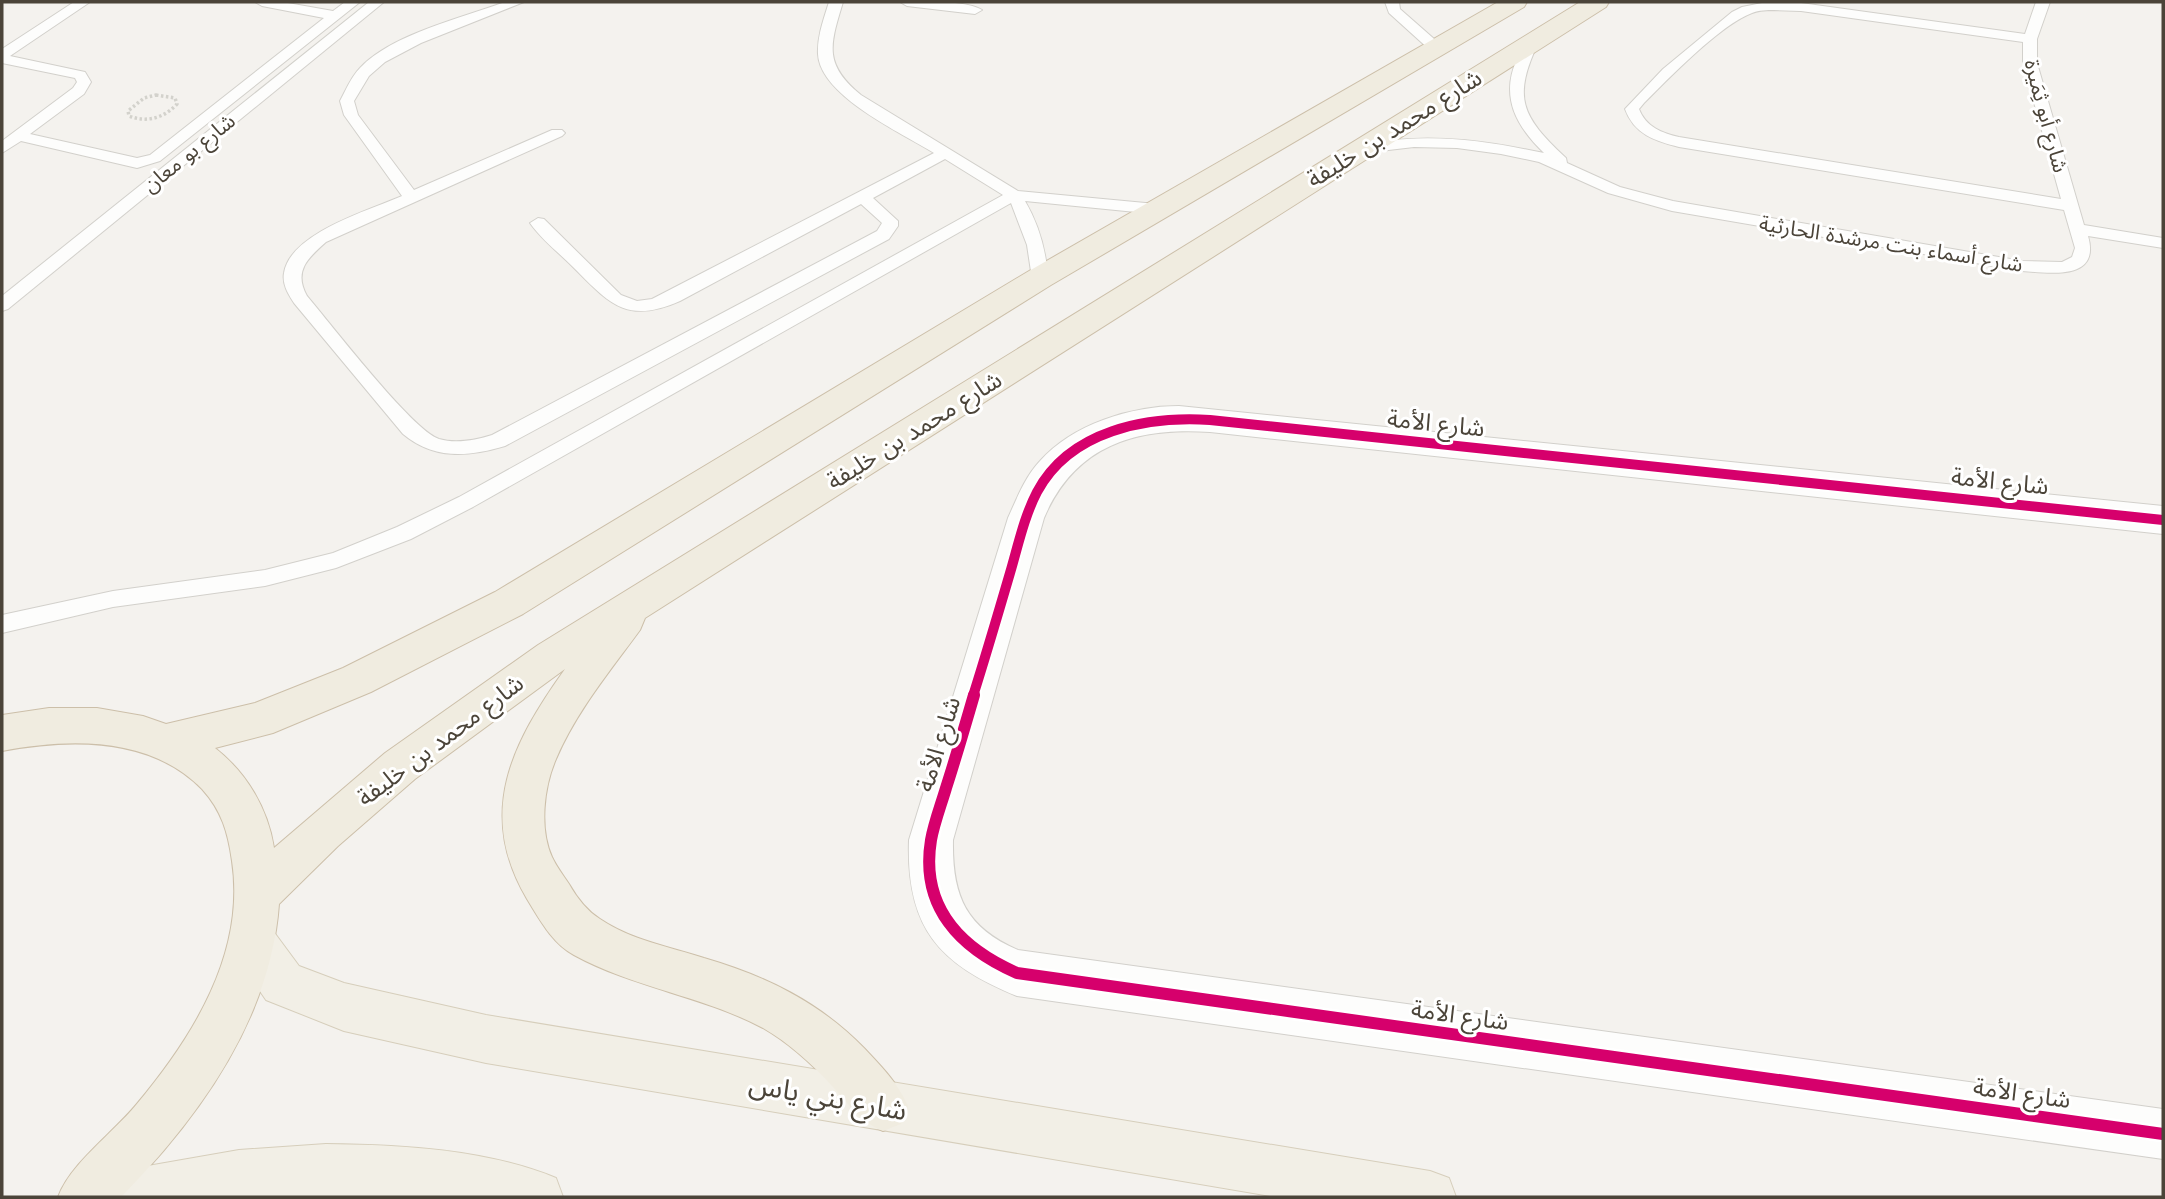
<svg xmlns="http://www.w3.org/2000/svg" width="2165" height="1199" viewBox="0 0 2165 1199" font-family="Jost,'Noto Sans Arabic',sans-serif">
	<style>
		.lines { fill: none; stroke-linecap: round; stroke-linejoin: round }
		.service-casing { stroke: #d2d0cb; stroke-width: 2 }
		.minor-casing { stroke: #d2d0cb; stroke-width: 2 }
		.primary-casing { stroke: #d6cebb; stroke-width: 2 }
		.trunk-casing { stroke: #ccbfa9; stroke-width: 2 }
		.path { stroke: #d3d2cc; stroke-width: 3.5; stroke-dasharray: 2.5 2.5; stroke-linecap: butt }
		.service { fill: #fdfdfc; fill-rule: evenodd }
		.minor { fill: #fdfdfc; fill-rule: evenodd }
		.primary { fill: #f2efe6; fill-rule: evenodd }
		.trunk { fill: #f0ece0; fill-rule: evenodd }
		.cycleway-far1-casing { stroke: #fff; stroke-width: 14 }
		.cycleway-casing { stroke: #fff; stroke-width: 17 }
		.cycleway-far1 { stroke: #d6006c; stroke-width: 10 }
		.cycleway { stroke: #d6006c; stroke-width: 12 }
		.labels { text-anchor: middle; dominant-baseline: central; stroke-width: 6; stroke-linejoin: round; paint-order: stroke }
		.far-street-label { font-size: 21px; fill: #4b4439; stroke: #fff }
		.street-label { font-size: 24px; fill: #4b4439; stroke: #fff }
		.near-street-label { font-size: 28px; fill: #4b4439; stroke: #fff }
	</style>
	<rect width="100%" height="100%" fill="#f4f2ee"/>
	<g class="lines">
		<g class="service-casing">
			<g id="service">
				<path d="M74 2H90L10 56 85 72 91 82 84 94 30 134 137 158 150 155 324 18 262 6 255 2H282L333 11 345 2H360L160 161 137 168 21 141 2 153V141L73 88 77 82 75 78 2 63V49Z"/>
				<path d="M369 2H384L8 309 2 311V296Z"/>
				<path d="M505 2H524L421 43 385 62 369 76 354 101 358 115 414 190 552 130H562L565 133 562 136 326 242C308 258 293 271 307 296 330 323 412 430 439 439 456 444 476 440 492 435L877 231 882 223 861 204 680 301C626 325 609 303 572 266 558 252 541 239 530 223L538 218 544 219 621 295 637 301 652 299 934 153C902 133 820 96 818 54 817 37 824 18 829 2H843C830 45 823 64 861 95L1018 191 1156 204 1164 209 1156 214 1025 201C1039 225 1046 250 1048 278L1040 284 1032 278 1027 245 1011 203 473 507 411 539 336 568 265 586 113 607 2 633V615L113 591 265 570 333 553 397 527 459 497 1003 195 945 159 873 198 898 221V226L889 239 505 446C468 457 434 460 403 434L294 303C288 294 282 284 284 273 290 233 370 210 402 196L344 115 340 101C346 90 351 77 360 68 392 34 462 18 505 2Z"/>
				<path d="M900 2C919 1 967 0 982 10L975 14 907 6Z"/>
				<path d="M1385 2H1399L1400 9 1441 45V51H1431L1389 13Z"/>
				<path d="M1767 2 1801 3 2025 34 2036 2H2050L2037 39V63L2084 225 2163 238V248L2088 236C2101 281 2050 273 2022 271L1672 211 1608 193 1539 162 1501 154 1457 148 1414 147 1363 153 1355 148C1363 141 1376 142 1386 141 1440 134 1491 142 1544 153 1516 126 1500 97 1517 59 1520 50 1523 40 1532 37L1539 41C1512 98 1521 116 1566 158L1567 163 1620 187 1673 201 2022 261 2062 262 2072 257 2075 248 2064 210 1679 147C1655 141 1634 134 1625 109L1663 69 1732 12 1742 7ZM1774 10 1801 11 2023 42V63L2061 199 1679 137C1662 133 1646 127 1639 109L1644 103C1669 78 1720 25 1752 13 1759 10 1767 10 1774 10Z"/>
			</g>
		</g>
		<g class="minor-casing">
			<path id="minor" d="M1179 406 2163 506V534L1210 432C1136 427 1075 445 1044 518L953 840C952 895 965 927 1018 950L2163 1109V1159L1017 996C939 964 906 928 909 840L1008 518C1017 498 1025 477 1040 461 1073 424 1131 406 1179 406Z"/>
		</g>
		<g class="primary-casing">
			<g id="primary">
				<path d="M252 917 268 924 299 966 344 983 486 1015 1430 1171 1449 1178 1456 1197H1277L486 1063 344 1031 266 1000 236 956 229 940 236 924Z"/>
				<path d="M326 1144C402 1145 485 1149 556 1178L563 1197H93L100 1178 119 1171 239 1150Z"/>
			</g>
		</g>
		<g class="trunk-casing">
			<path id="trunk" d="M1498 2H1527L1524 7 1051 285 523 614 371 692 273 733 215 748C247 773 268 809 274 848L385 753 538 645 1580 2H1609L1606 7 645 618 640 630C610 671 576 712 556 759 544 787 539 828 552 857 556 866 563 875 569 884 577 898 587 911 600 919 631 940 670 947 704 958 766 976 819 1002 864 1048 881 1066 898 1083 908 1106L901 1124 883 1131C860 1122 849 1104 832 1086 812 1064 789 1043 763 1028 703 996 634 988 574 955 552 943 540 920 527 899 476 813 512 743 565 669L415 779 338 846 279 904C271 1018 199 1118 121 1197H58C71 1163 112 1134 136 1105 193 1037 246 953 232 861 228 833 222 811 202 789 150 736 70 738 2 751V715L49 708H97L143 716 166 724 255 703 343 668 495 592 1029 271Z"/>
		</g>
		<path class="path" d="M156 95 175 98 177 104C164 118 147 123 129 116L128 111 144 98Z"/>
		<use href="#service" class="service"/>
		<use href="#minor" class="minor"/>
		<use href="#primary" class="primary"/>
		<use href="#trunk" class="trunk"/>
		<g class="cycleway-far1-casing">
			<path id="cycleway-far1" d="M973 696C986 655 998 614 1010 573 1018 546 1024 517 1037 492 1070 430 1147 416 1210 420L2163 520"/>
		</g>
		<g class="cycleway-casing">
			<path id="cycleway" d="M974 695C965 726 956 757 946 788 941 805 934 823 931 840 920 907 960 948 1017 973L2163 1134"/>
		</g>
		<use href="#cycleway-far1" class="cycleway-far1"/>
		<use href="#cycleway" class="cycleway"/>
	</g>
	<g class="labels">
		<g class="far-street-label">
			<text transform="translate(2046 116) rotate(75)">شارع أبو ثِمَيرة</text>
			<text transform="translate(189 153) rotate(-39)">شارع بو معان</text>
			<text transform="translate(1891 244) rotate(9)">شارع أسماء بنت مرشدة الحارثية</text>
		</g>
		<g class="street-label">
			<text transform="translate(1394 128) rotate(-32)">شارع محمد بن خليفة</text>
			<text transform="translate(1436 423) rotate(6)">شارع الأمة</text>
			<text transform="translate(914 430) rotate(-32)">شارع محمد بن خليفة</text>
			<text transform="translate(2000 481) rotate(6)">شارع الأمة</text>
			<text transform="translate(440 740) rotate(-37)">شارع محمد بن خليفة</text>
			<text transform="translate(938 744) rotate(-73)">شارع الأمة</text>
			<text transform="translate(1460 1015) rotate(8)">شارع الأمة</text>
			<text transform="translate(2022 1093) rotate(8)">شارع الأمة</text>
		</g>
		<g class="near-street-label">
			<text transform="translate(828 1097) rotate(10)">شارع بني ياس</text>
		</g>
	</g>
	<rect width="2165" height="1199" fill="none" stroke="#4b4439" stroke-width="7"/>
</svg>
